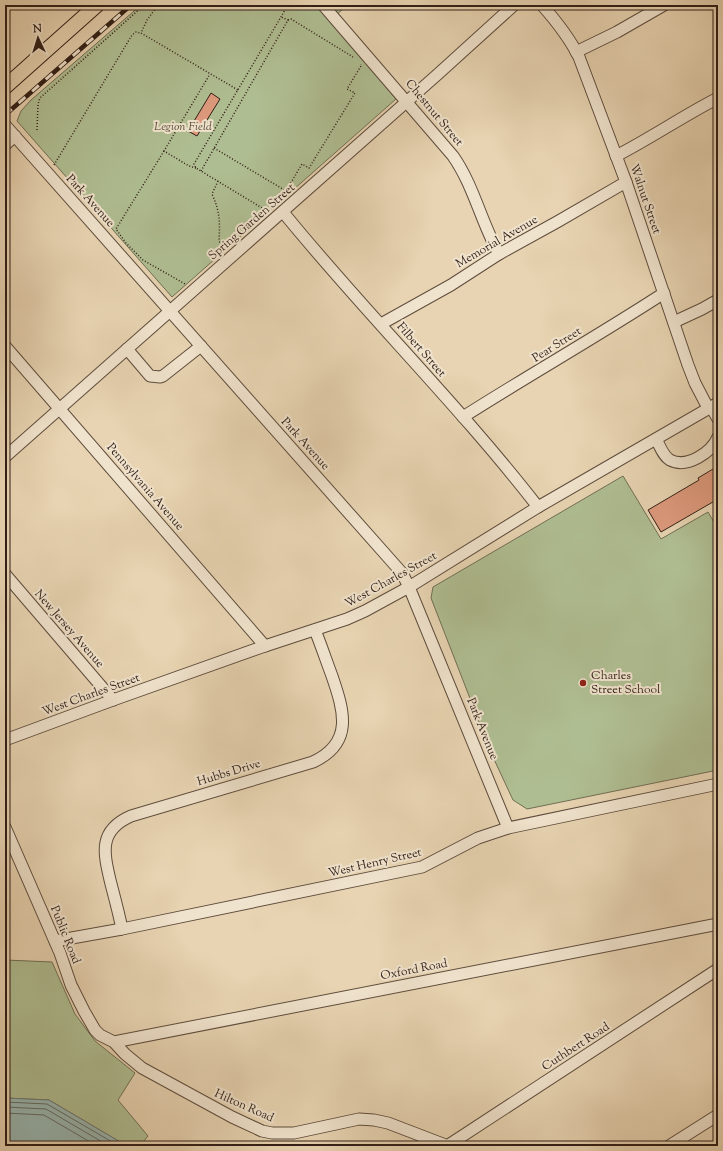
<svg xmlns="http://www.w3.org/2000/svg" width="723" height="1151" viewBox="0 0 723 1151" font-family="'Sorts Mill Goudy',serif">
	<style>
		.green { fill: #afbe92; stroke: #706e54 }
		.water { fill: #98b7b2; stroke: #6e7a74 }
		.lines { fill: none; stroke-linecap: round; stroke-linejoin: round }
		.shore { stroke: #646a64; stroke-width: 1 }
		.building { fill: #de9a7d; stroke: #301e16 }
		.minor-casing { stroke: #5e4c3d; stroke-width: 13 }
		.major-casing { stroke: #301e16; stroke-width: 16 }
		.path { stroke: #301e16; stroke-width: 1.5; stroke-dasharray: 1 2; stroke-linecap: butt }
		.minor { stroke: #f0e3cd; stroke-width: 11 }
		.major { stroke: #e8d4b2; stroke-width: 14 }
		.rail-casing { stroke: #301e16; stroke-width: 4.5 }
		.rail { stroke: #f0e3cd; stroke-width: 3; stroke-dasharray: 9; stroke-linecap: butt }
		.poi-dot { fill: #8f2418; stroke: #f0e3cd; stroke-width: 1.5 }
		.labels { text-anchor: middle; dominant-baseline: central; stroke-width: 4; stroke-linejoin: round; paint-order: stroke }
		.street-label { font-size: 12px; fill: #301e16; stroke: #f0e3cd }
		.park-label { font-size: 12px; font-style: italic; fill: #564e3b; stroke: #f0e3cd }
		.poi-label { font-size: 12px; fill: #301e16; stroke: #f0e3cd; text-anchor: start }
	</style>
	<rect width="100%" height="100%" fill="#e8d4b2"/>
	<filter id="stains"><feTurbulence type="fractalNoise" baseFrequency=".005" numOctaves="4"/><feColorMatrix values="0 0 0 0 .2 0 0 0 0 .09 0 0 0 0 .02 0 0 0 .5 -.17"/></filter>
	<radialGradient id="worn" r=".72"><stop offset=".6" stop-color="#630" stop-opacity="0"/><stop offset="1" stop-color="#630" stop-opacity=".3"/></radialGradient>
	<g class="green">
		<path d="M141 5H347L330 21 396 99 172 297 17 121 21 111 31 100Z"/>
		<path d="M623 476 661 539 708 512 718 529V770L527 809 513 800 492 755 431 598 433 587Z"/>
		<path d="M5 960 52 962 75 1014 95 1041 135 1073 118 1100 148 1136 140 1146H127L49 1100 5 1098Z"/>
	</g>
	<path class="water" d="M5 1098 49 1100 127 1146H5Z"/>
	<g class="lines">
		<g class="shore">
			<path d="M5 1102 47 1104 119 1146"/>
			<path d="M5 1107 46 1109 109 1146"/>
			<path d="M5 1113 44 1115 97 1146"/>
		</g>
	</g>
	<g class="building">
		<path d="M211 93 220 99 197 136 188 131Z"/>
		<path d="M718 466V499L661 532 648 510 699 480 698 478Z"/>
	</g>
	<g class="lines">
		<g class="minor-casing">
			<g id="minor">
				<path d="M323 5 453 156C474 186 481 222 499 254"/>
				<path d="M542 5C557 22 569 37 579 57L626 182 688 365 695 383 708 408"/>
				<path d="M576 52 617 32 664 5"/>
				<path d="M5 125 402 573 409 587 508 828"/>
				<path d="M5 145 15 136"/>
				<path d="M616 156C651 138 683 116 718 98"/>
				<path d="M283 212C365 313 458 404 538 507"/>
				<path d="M674 322 702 309 718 300"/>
				<path d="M381 324 451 285 499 254 557 222 626 182"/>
				<path d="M5 346 265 646"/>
				<path d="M127 349 150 376 160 377 163 376 201 346"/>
				<path d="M711 407 718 419"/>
				<path d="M463 417C529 375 598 336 664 293"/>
				<path d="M656 439C660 446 663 456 670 460 687 469 712 452 718 437"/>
				<path d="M5 457 438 74 514 5"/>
				<path d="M5 574 113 700"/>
				<path d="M5 740 113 700 265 646 347 619 365 611 409 587 538 507 718 403"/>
				<path d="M5 827 60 953 71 985 84 1011 95 1030 100 1035 114 1042 125 1054 142 1068 232 1117 262 1131 272 1133H294L359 1119 374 1120 388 1123 448 1146"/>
				<path d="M122 929C119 914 115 899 111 884 104 854 97 831 131 816L313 762C354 743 344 711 332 676 326 660 321 645 315 630"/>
				<path d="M55 941 122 929 422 867 478 838 508 828 718 784"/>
				<path d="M114 1042 718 924"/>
				<path d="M447 1146 718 969"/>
				<path d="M669 1146 718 1115"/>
			</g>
		</g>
		<g class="major-casing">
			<path id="major" d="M5 87 97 5"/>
		</g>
		<g class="path">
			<path d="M158 5 147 20 141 33 238 90"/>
			<path d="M288 20 291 19 353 57"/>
			<path d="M37 130 38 104 40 98 144 5"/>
			<path d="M214 148 286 191 302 164 309 168 355 93 347 89 361 66V64"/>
			<path d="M164 151 116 229 126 243 143 260 185 284"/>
			<path d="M54 165 132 35 136 32 141 33"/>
			<path d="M196 168 189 166 164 151 210 74"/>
			<path d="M201 171 288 20 281 17"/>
			<path d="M218 181 212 194C220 212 220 221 219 241L221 244 226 246"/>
			<path d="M267 211 196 168 194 164 288 5"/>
			<path d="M220 252 225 246"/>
		</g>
		<use href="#minor" class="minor"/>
		<use href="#major" class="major"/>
		<g class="rail-casing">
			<path id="rail" d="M5 115 131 5"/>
		</g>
		<use href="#rail" class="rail"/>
	</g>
	<circle class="poi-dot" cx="583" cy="683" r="4"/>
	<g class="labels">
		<g class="street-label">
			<text transform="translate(434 113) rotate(50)">Chestnut Street</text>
			<text transform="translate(645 199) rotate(71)">Walnut Street</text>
			<text transform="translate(90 201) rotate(48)">Park Avenue</text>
			<text transform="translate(252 222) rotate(-41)">Spring Garden Street</text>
			<text transform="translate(497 242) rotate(-30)">Memorial Avenue</text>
			<text transform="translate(557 345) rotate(-32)">Pear Street</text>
			<text transform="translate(421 350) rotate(49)">Filbert Street</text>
			<text transform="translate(305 444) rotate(48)">Park Avenue</text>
			<text transform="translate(145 487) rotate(49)">Pennsylvania Avenue</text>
			<text transform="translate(391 580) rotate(-29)">West Charles Street</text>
			<text transform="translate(69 629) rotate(49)">New Jersey Avenue</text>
			<text transform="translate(91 695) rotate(-20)">West Charles Street</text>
			<text transform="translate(482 729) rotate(68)">Park Avenue</text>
			<text transform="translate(229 773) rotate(-17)">Hubbs Drive</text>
			<text transform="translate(375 863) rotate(-13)">West Henry Street</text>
			<text transform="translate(65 935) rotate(68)">Public Road</text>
			<text transform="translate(414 970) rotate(-11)">Oxford Road</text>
			<text transform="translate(576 1047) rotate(-33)">Cuthbert Road</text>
			<text transform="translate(244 1106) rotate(24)">Hilton Road</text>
		</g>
		<g class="park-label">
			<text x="183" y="127">Legion Field</text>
		</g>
		<g class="poi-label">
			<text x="591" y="676">Charles<tspan x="591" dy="14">Street School</tspan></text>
		</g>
	</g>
	<rect width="723" height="1151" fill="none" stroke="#e8d4b2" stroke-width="20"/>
	<rect x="6" y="6" width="711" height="1139" fill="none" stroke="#301e16" stroke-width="2"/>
	<rect x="10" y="10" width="703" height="1131" fill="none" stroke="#301e16"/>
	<g transform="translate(38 38) rotate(356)" stroke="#f0e3cd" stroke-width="3" paint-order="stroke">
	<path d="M0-3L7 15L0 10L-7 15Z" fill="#301e16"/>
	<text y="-6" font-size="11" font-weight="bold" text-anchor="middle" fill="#301e16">N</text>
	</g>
	<rect width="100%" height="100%" filter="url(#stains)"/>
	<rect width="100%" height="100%" fill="url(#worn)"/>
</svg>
